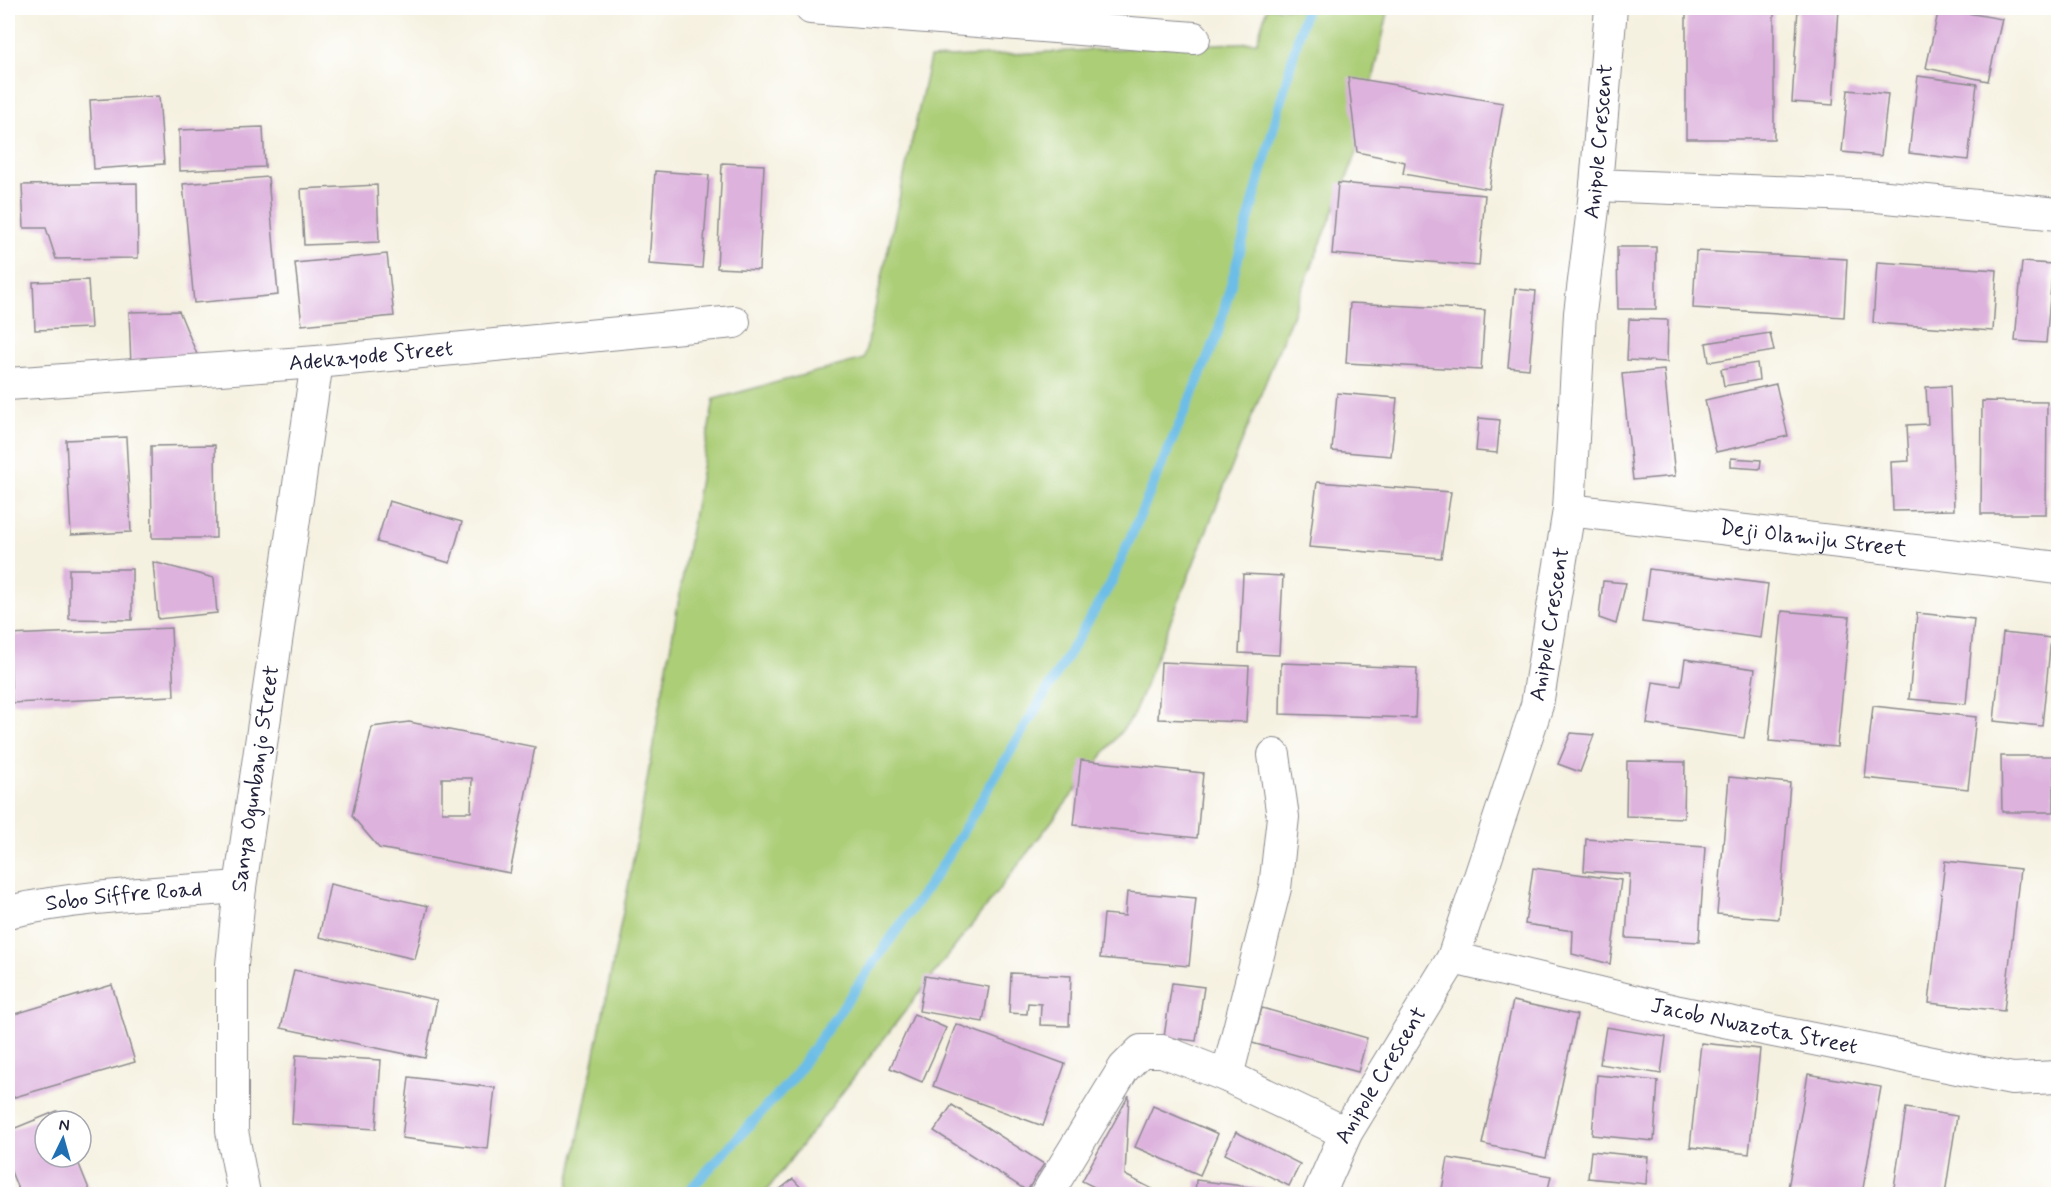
<svg xmlns="http://www.w3.org/2000/svg" width="2066" height="1202" viewBox="0 0 2066 1202" font-family="Mynerve,sans-serif">
	<style>
		.green { fill: #acce77; stroke: #677859; stroke-width: 1.5 }
		.lines { fill: none; stroke-linecap: round; stroke-linejoin: round }
		.stream { stroke: #6cbde7; stroke-width: 10 }
		.building { fill: #ddb2dd; fill-rule: evenodd }
		.minor-casing { stroke: #8c8a8e; stroke-width: 34 }
		.minor { stroke: #fff; stroke-width: 32 }
		.labels { text-anchor: middle; dominant-baseline: central; stroke-width: 4.5; stroke-linejoin: round; paint-order: stroke }
		.street-label { font-size: 22px; fill: #22223b; stroke: #fff }
	</style>
	<rect width="100%" height="100%" fill="#fff"/>
	<filter id="ink" filterUnits="userSpaceOnUse"><feTurbulence type="fractalNoise" baseFrequency=".0167" numOctaves="2"/><feDisplacementMap in="SourceGraphic" scale="12" xChannelSelector="R" yChannelSelector="G"/><feConvolveMatrix kernelMatrix="1 2 1 2 8 2 1 2 1" color-interpolation-filters="sRGB"/></filter>
	<filter id="wash" filterUnits="userSpaceOnUse"><feTurbulence type="fractalNoise" baseFrequency=".008" numOctaves="4" result="noise"/><feDisplacementMap in="SourceGraphic" scale="24" xChannelSelector="R" yChannelSelector="G"/><feGaussianBlur stdDeviation="1.35" result="paint"/><feColorMatrix in="noise" values="0 0 0 0 0 0 0 0 0 0 0 0 0 0 0 0 0 1.4 0 .05"/><feComposite in="paint" operator="in"/></filter>
	<g filter="url(#wash)">
		<rect width="100%" height="100%" fill="#f5f1e0"/>
		<path class="green" d="M1267 8H1389L1357 152 1133 716 764 1194H567L630 877 714 399 864 359 930 58 1257 42Z"/>
		<g class="lines">
			<path class="stream" d="M686 1194 792 1079 942 866 1111 583 1217 336 1306 8"/>
		</g>
		<g id="blocks">
			<g class="building">
				<rect x="1686" y="8" width="88" height="131"/>
				<path d="M1798 8H1839L1833 105 1792 102Z"/>
				<path d="M1939 8 2002 19 1988 81 1926 68Z"/>
				<path d="M1918 76 1977 84 1968 160 1909 153Z"/>
				<path d="M1348 77 1503 103 1489 189 1403 174 1405 162 1357 152Z"/>
				<path d="M1848 90 1888 94 1881 156 1842 152Z"/>
				<path d="M159 96 164 164 94 169 90 100Z"/>
				<path d="M263 127 265 167 180 171 179 130Z"/>
				<path d="M722 163 764 165 759 270 717 268Z"/>
				<path d="M655 171 709 175 702 268 649 264Z"/>
				<path d="M268 177 278 295 194 303 183 184Z"/>
				<path d="M137 183 138 258 56 259 46 228H24L22 185Z"/>
				<path d="M1338 183 1485 195 1479 266 1332 254Z"/>
				<path d="M377 185 379 242 304 245 301 189Z"/>
				<path d="M1617 247H1656V309H1618Z"/>
				<path d="M1696 251 1847 259 1844 317 1693 308Z"/>
				<path d="M387 254 394 316 302 325 295 263Z"/>
				<path d="M1877 262 1997 270 1993 331 1873 323Z"/>
				<path d="M2022 262 2053 264 2046 343 2015 341Z"/>
				<path d="M88 280 91 328 35 330 33 282Z"/>
				<path d="M1515 289 1536 291 1529 369 1508 367Z"/>
				<path d="M1350 303 1485 310 1481 370 1346 363Z"/>
				<path d="M179 311 201 364 131 366 129 312Z"/>
				<path d="M1629 319 1668 320 1667 362 1627 360Z"/>
				<path d="M1770 333 1774 351 1709 362 1706 343Z"/>
				<path d="M1757 363 1759 380 1724 386 1721 369Z"/>
				<path d="M1664 370 1675 476 1633 480 1622 374Z"/>
				<path d="M1776 384 1788 436 1716 452 1705 400Z"/>
				<path d="M1950 386 1954 510 1893 511 1891 462 1909 461 1907 425 1928 424 1926 387Z"/>
				<path d="M1337 393 1397 398 1391 456 1332 451Z"/>
				<path d="M1982 401 2047 402 2046 514H1981Z"/>
				<path d="M1479 418 1500 420 1497 453 1476 451Z"/>
				<path d="M126 437 131 532 71 535 66 440Z"/>
				<path d="M215 445 216 538H152L151 446Z"/>
				<path d="M1731 458 1761 460 1760 469 1731 467Z"/>
				<path d="M1317 482 1451 492 1441 558 1309 547Z"/>
				<path d="M389 501 462 522 450 563 377 542Z"/>
				<path d="M153 562 214 578 217 613 158 619Z"/>
				<path d="M69 569H132V620L69 619Z"/>
				<path d="M1649 569 1768 584 1761 638 1642 622Z"/>
				<path d="M1243 574 1283 576 1279 655 1239 653Z"/>
				<path d="M1603 581 1626 583 1616 624 1599 618Z"/>
				<path d="M1782 611 1850 617 1837 747 1769 741Z"/>
				<path d="M1917 613 1974 619 1966 704 1909 699Z"/>
				<path d="M171 628 174 696 12 703 9 635Z"/>
				<path d="M2003 633 2051 638 2042 726 1994 721Z"/>
				<path d="M1685 659 1755 669 1744 738 1647 724 1653 682 1681 686Z"/>
				<path d="M1161 662 1249 666 1246 722 1158 719Z"/>
				<path d="M1281 663 1417 668 1415 718 1280 714Z"/>
				<path d="M1873 706 1976 717 1968 789 1865 778Z"/>
				<path d="M409 722 535 747 510 873 379 848 352 816 372 727ZM442 778H472L471 812H442Z"/>
				<path d="M1571 733 1594 735 1580 772 1558 764Z"/>
				<path d="M2001 756H2054V812H2002Z"/>
				<path d="M1081 760 1203 773 1197 838 1074 825Z"/>
				<path d="M1627 761 1685 762 1684 818 1626 816Z"/>
				<path d="M1729 777 1790 783 1779 919 1717 914Z"/>
				<path d="M1586 839 1705 847 1699 942 1626 938 1630 874 1584 871Z"/>
				<path d="M1945 861 2020 869 2004 1011 1929 1003Z"/>
				<path d="M1533 868 1621 880 1610 964 1572 954 1573 931 1525 924Z"/>
				<path d="M330 884 428 906 415 959 319 937Z"/>
				<path d="M1127 892 1196 898 1189 966 1100 958 1104 914 1125 916Z"/>
				<path d="M294 970 437 1000 425 1058 281 1028Z"/>
				<path d="M1011 973 1071 976 1069 1026 1040 1025 1041 1004 1028 1003 1027 1014 1009 1013Z"/>
				<path d="M925 976 989 987 983 1022 919 1011Z"/>
				<path d="M1172 983 1204 987 1196 1041 1164 1037Z"/>
				<path d="M112 985 135 1062 8 1099V1016Z"/>
				<path d="M1513 1001 1577 1015 1546 1158 1482 1144Z"/>
				<path d="M1262 1008 1367 1038 1358 1072 1252 1043Z"/>
				<path d="M914 1014 946 1028 922 1082 890 1068Z"/>
				<path d="M956 1024 1065 1064 1043 1126 933 1086Z"/>
				<path d="M1606 1027 1666 1037 1661 1074 1600 1064Z"/>
				<path d="M1701 1043 1760 1049 1749 1154 1690 1147Z"/>
				<path d="M296 1055 381 1060 376 1129 292 1124Z"/>
				<path d="M1808 1074 1881 1087 1862 1194H1787Z"/>
				<path d="M1597 1075 1658 1081 1654 1141 1592 1135Z"/>
				<path d="M409 1077 495 1088 488 1149 402 1138Z"/>
				<path d="M1129 1095 1125 1175 1162 1194H1108L1082 1181Z"/>
				<path d="M952 1105 1044 1164 1027 1191 934 1131Z"/>
				<path d="M1153 1106 1218 1134 1200 1175 1135 1147Z"/>
				<path d="M1906 1108 1957 1116 1945 1194H1893Z"/>
				<path d="M57 1111 61 1121H45V1157H76L91 1194H20L8 1164V1131Z"/>
				<path d="M1236 1132 1300 1164 1289 1186 1225 1154Z"/>
				<path d="M1591 1151 1648 1157 1646 1184 1588 1178Z"/>
				<path d="M1448 1158 1551 1176 1547 1194H1441Z"/>
				<path d="M793 1179 807 1194H774Z"/>
				<path d="M1196 1180 1265 1189 1264 1194H1195Z"/>
			</g>
		</g>
	</g>
	<g filter="url(#ink)">
		<use href="#blocks" fill-opacity="0" stroke="#8c8a8e" stroke-width="1.5"/>
		<g class="lines">
			<g class="minor-casing">
				<g id="minor">
					<path d="M811 8 1194 38"/>
					<path d="M1596 185 1877 196 2058 214"/>
					<path id="s1" d="M8 384 317 362 734 322"/>
					<path id="s2" d="M1569 510 2058 568"/>
					<path id="s3" d="M8 912C83 895 163 893 240 887"/>
					<path id="s4" d="M1453 958 1679 1012 2012 1079 2058 1077"/>
					<path d="M1227 1076 1275 888 1283 817 1274 755"/>
					<path id="s5" d="M244 1194 232 1131V965L240 887 317 362"/>
					<path d="M1047 1194 1124 1068 1141 1051H1162L1227 1076 1346 1133"/>
					<path id="s6" d="M1319 1194 1346 1133 1453 958 1537 705 1569 510 1580 313 1596 185 1611 8"/>
				</g>
			</g>
			<use href="#minor" class="minor"/>
		</g>
	</g>
	<g class="labels">
		<g class="street-label">
			<text stroke="none"><textPath href="#s6" startOffset="1106">Anipole Crescent</textPath></text>
			<text stroke="none"><textPath href="#s1" startOffset="364">Adekayode Street</textPath></text>
			<text stroke="none"><textPath href="#s2" startOffset="246">Deji Olamiju Street</textPath></text>
			<text stroke="none"><textPath href="#s6" startOffset="620">Anipole Crescent</textPath></text>
			<text stroke="none"><textPath href="#s5" startOffset="418">Sanya Ogunbanjo Street</textPath></text>
			<text stroke="none"><textPath href="#s3" startOffset="117">Sobo Siffre Road</textPath></text>
			<text stroke="none"><textPath href="#s4" startOffset="309">Jacob Nwazota Street</textPath></text>
			<text stroke="none"><textPath href="#s6" startOffset="134">Anipole Crescent</textPath></text>
		</g>
	</g>
	<rect width="2066" height="1202" fill="none" stroke="#fff" stroke-width="30"/>
	<g transform="translate(63 1139) rotate(5)"><circle r="28" fill="#ffffff" stroke="#a7a7b1" stroke-width="1.5"/>
	<path d="M0-4.5L10 22L0 15L-10 22Z" fill="#1f6fb2"/>
	<text y="-9" font-size="16" font-weight="bold" text-anchor="middle" fill="#22223b">N</text>
	</g>
</svg>
